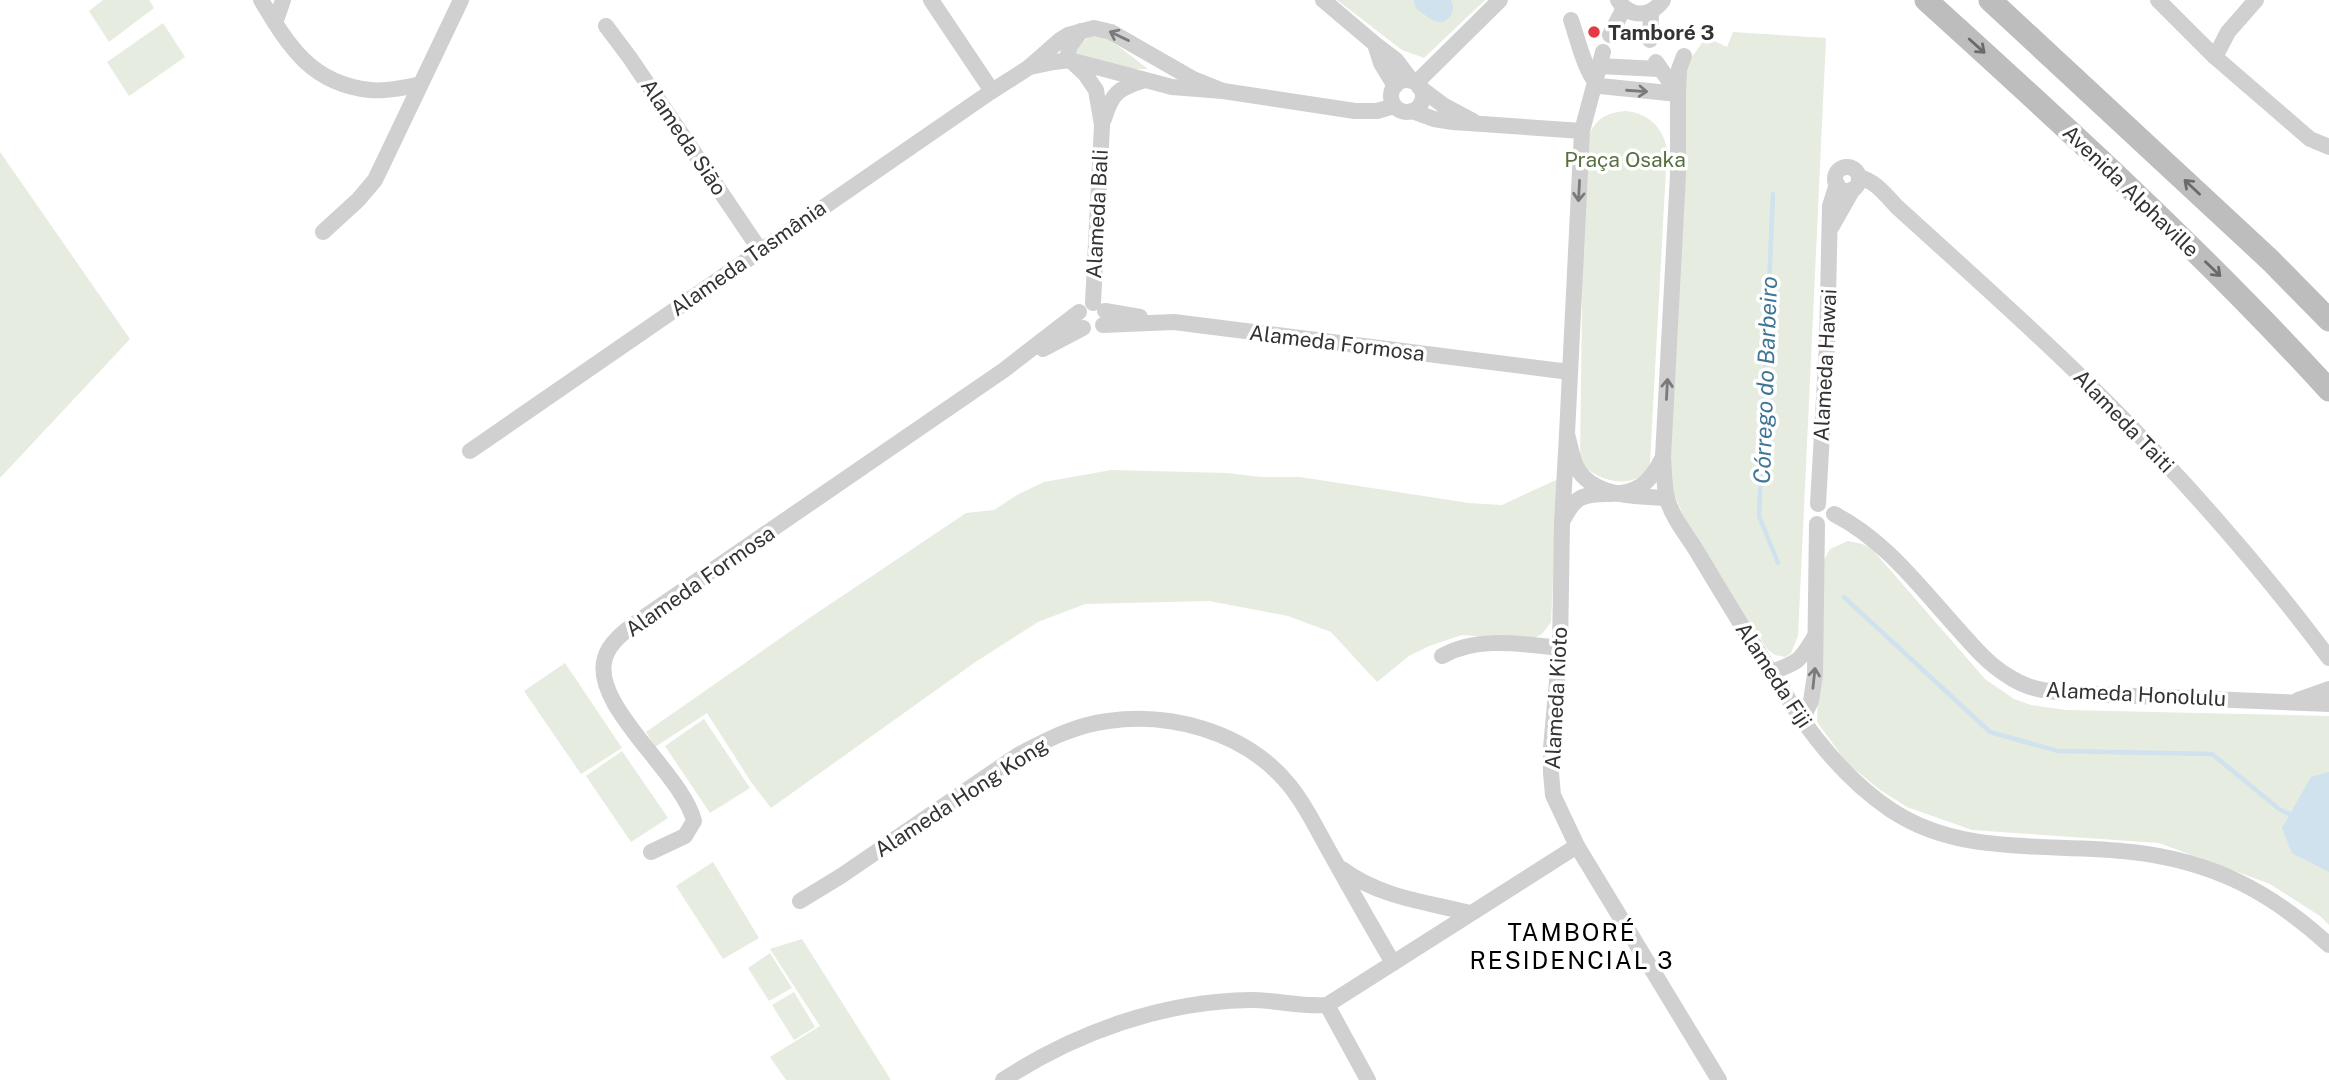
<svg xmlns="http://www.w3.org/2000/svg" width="2329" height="1080" viewBox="0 0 2329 1080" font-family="'Public Sans',sans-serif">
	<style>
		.green { fill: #e6ecdf }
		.water { fill: #cfe2ee }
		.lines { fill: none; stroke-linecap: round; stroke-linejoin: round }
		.stream { stroke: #cfe2ee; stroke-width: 4.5 }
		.river { stroke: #cfe2ee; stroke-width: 28 }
		.minor { stroke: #d0d0d0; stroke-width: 16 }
		.secondary { stroke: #bdbdbd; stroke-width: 23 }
		.oneway { stroke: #7a7a7a }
		.oneway2 { stroke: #6a6a6a }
		.poi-dot { fill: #e63946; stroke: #fff; stroke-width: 2.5 }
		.labels { text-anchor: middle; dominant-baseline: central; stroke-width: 7; stroke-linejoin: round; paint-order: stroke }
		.poi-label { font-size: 21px; font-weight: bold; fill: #333; stroke: #fff; text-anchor: start }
		.street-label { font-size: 21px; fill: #333; stroke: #fff }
		.park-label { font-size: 21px; fill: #56703f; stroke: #fff }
		.water-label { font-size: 23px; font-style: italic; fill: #3f7597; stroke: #fff }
		.quarter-label { font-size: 24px; letter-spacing: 2px; fill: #000; stroke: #fff }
	</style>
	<rect width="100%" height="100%" fill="#fff"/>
	<g class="green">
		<path d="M103 0H149L154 8 109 42 89 11Z"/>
		<path d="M1337 0H1485L1424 58 1402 50Z"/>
		<path d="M163 23 185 57 129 96 107 62Z"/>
		<path d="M1733 32 1826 38 1798 636 1791 653 1785 657 1775 655 1767 649 1690 530 1674 495 1670 478 1685 74 1687 64 1706 37 1727 47Z"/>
		<path d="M1092 36 1109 39 1148 69H1131L1076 53 1075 46Z"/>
		<path d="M1625 111C1648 113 1663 127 1667 150L1650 463C1639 493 1596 482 1580 462L1584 150C1591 125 1598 114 1625 111Z"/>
		<path d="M0 152 130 339 0 478Z"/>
		<path d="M1111 470 1227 473 1261 477H1300L1469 503 1502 505 1558 479 1551 622 1542 634 1531 640 1462 635 1429 646 1409 656 1377 682 1331 632 1288 616 1209 601 1085 604 1038 622 974 663 771 808 751 782 707 713 655 747 646 732 808 619 966 513 994 510 1017 495 1044 482Z"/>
		<path d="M1848 541 1862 544 1871 548 1985 679 2014 699 2031 705 2066 710 2329 716V925L2320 916 2270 884 2159 843 1972 830 1907 807 1880 790 1847 763 1817 722 1823 562 1830 549Z"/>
		<path d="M565 663 622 748 581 774 524 691Z"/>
		<path d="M704 719 750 788 710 813 665 746Z"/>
		<path d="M622 751 668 818 631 842 586 776Z"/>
		<path d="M713 862 759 938 723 959 676 886Z"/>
		<path d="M802 939 891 1080H786L770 1057 820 1026 770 949Z"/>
		<path d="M770 953 792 988 769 1001 748 968Z"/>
		<path d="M794 992 815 1027 794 1040 772 1005Z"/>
	</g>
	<path class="water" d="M2329 772V872L2292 853 2282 828 2311 777Z"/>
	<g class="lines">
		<g class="stream">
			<path d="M1773 194 1759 516 1778 563"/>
			<path d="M1844 597 1990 732 2058 751 2212 754 2279 809 2292 815"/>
		</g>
		<path class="river" d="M1428 0 1439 8"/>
		<g class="minor">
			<path d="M261 0C289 47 312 84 370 90 385 92 404 87 419 85"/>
			<path d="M931 0 992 91"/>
			<path d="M1323 0 1375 44 1396 60 1412 81"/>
			<path d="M1618 0C1630 18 1650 18 1663 0"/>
			<path d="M2158 0 2215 57 2310 139 2329 147"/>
			<path d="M1571 20C1577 36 1586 78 1600 86L1678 94 1679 69 1684 56"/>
			<path d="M275 23 283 0"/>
			<path d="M606 26 630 58 760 250"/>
			<path d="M1081 31 1069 47 1068 55 1070 60 1085 74 1096 90 1102 125 1093 303"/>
			<path d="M1610 35 1624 8"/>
			<path d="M1650 40 1651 12"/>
			<path d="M1375 44 1381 63 1395 86"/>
			<path d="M1603 52 1582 131 1567 434C1570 445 1572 457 1576 466 1592 498 1638 496 1667 498"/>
			<path d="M2215 57 2228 32 2256 0"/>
			<path d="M1656 62 1678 94V174L1663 457C1664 470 1664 486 1667 499 1672 517 1686 534 1696 550 1714 580 1732 610 1751 640 1790 703 1828 768 1891 810 1963 858 2051 842 2132 852 2212 861 2270 891 2329 945"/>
			<path d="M1599 66 1659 69"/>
			<path d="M1030 67 1054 62 1070 60 1172 87 1223 91 1355 111H1377L1394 106"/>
			<circle cx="1407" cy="96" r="16"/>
			<path d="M1416 83 1500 0"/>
			<path d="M1419 87 1443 105 1473 121"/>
			<path d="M1412 111 1434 119 1453 122 1582 131"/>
			<path d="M1104 119C1112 93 1118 88 1145 80"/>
			<circle cx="1847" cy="179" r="12"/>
			<path d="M1859 177C1875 181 1885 194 1896 206 1985 287 2076 367 2158 455 2218 519 2276 587 2329 658"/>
			<path d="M1832 226 1853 189"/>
			<path d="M323 232 358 200 375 180 461 0"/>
			<path d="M1105 311 1140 317"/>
			<path d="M1103 325 1174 322 1570 372"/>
			<path d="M1043 349 1083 328"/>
			<path d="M1567 434 1562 523 1560 648 1551 748V773L1553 795 1577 846 1719 1080"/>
			<path d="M470 451 992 91 1028 68 1060 40 1068 35 1094 28 1111 32 1193 79 1223 91"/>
			<path d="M1818 504 1827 345 1830 206 1837 184"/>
			<path d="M1834 514C1885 540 1919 586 1957 628 1972 645 1988 664 2008 676 2026 688 2043 691 2064 693L2329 704"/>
			<path d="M1562 522C1566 514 1571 504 1579 499 1587 494 1597 494 1606 494 1636 495 1650 484 1663 457"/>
			<path d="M1442 656C1477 636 1521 644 1560 648"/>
			<path d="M1771 672C1798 663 1800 661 1815 636"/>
			<path d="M2298 700 2329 689"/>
			<path d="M1802 720 1811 701 1815 675 1817 524"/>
			<path d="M651 852 685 836 694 821C683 774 590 705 605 658 609 643 625 631 637 622L1004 370 1079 312"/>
			<path d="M1342 869C1379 897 1426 902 1470 913"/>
			<path d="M800 901 841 876 1018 755C1047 740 1075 725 1108 721 1169 712 1241 731 1284 779 1304 801 1317 830 1332 856 1352 892 1372 927 1393 963"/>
			<path d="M1327 1005 1368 1080"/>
			<path d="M1003 1080C1076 1032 1164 1001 1251 1000 1277 1000 1301 1007 1327 1005L1577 846"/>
		</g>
		<g class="secondary">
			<path d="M1926 0C2065 126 2203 252 2329 390"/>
			<path d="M1990 0 2270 260 2329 320"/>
		</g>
	</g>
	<defs><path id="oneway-shaft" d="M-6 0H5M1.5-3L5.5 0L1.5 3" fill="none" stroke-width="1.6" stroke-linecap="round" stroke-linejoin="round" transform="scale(1.75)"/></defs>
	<g class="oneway">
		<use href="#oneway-shaft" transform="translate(1119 36) rotate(-154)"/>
		<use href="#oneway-shaft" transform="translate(1637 91) rotate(4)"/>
		<use href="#oneway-shaft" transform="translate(1579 191) rotate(93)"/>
		<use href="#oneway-shaft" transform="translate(1667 389) rotate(-87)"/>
		<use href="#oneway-shaft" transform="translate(1814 678) rotate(-84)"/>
	</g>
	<g class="oneway2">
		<use href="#oneway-shaft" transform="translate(1977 46) rotate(42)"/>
		<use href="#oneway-shaft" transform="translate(2192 187) rotate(-137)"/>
		<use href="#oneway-shaft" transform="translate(2213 269) rotate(44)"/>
	</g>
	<circle class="poi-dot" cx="1594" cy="32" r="7"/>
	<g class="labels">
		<g class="poi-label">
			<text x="1608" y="32">Tamboré 3</text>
		</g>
		<g class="street-label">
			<text transform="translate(684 137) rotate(56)">Alameda Sião</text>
			<text transform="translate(2131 191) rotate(44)">Avenida Alphaville</text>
			<text transform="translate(1097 214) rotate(-87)">Alameda Bali</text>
			<text transform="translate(748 258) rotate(-35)">Alameda Tasmânia</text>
			<text transform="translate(1337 343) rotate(7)">Alameda Formosa</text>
			<text transform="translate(1825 365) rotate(-87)">Alameda Hawai</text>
			<text transform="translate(2124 421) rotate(46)">Alameda Taiti</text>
			<text transform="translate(700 581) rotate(-35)">Alameda Formosa</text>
			<text transform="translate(1774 675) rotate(57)">Alameda Fiji</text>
			<text transform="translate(2136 694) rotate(3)">Alameda Honolulu</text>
			<text transform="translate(1556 698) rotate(-87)">Alameda Kioto</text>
			<text transform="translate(961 797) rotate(-33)">Alameda Hong Kong</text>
		</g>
		<g class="park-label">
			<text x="1625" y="159">Praça Osaka</text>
		</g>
		<g class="water-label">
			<text transform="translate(1765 380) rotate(-88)">Córrego do Barbeiro</text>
		</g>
		<g class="quarter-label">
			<text x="1572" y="932">TAMBORÉ<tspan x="1572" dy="28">RESIDENCIAL 3</tspan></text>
		</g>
	</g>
</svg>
